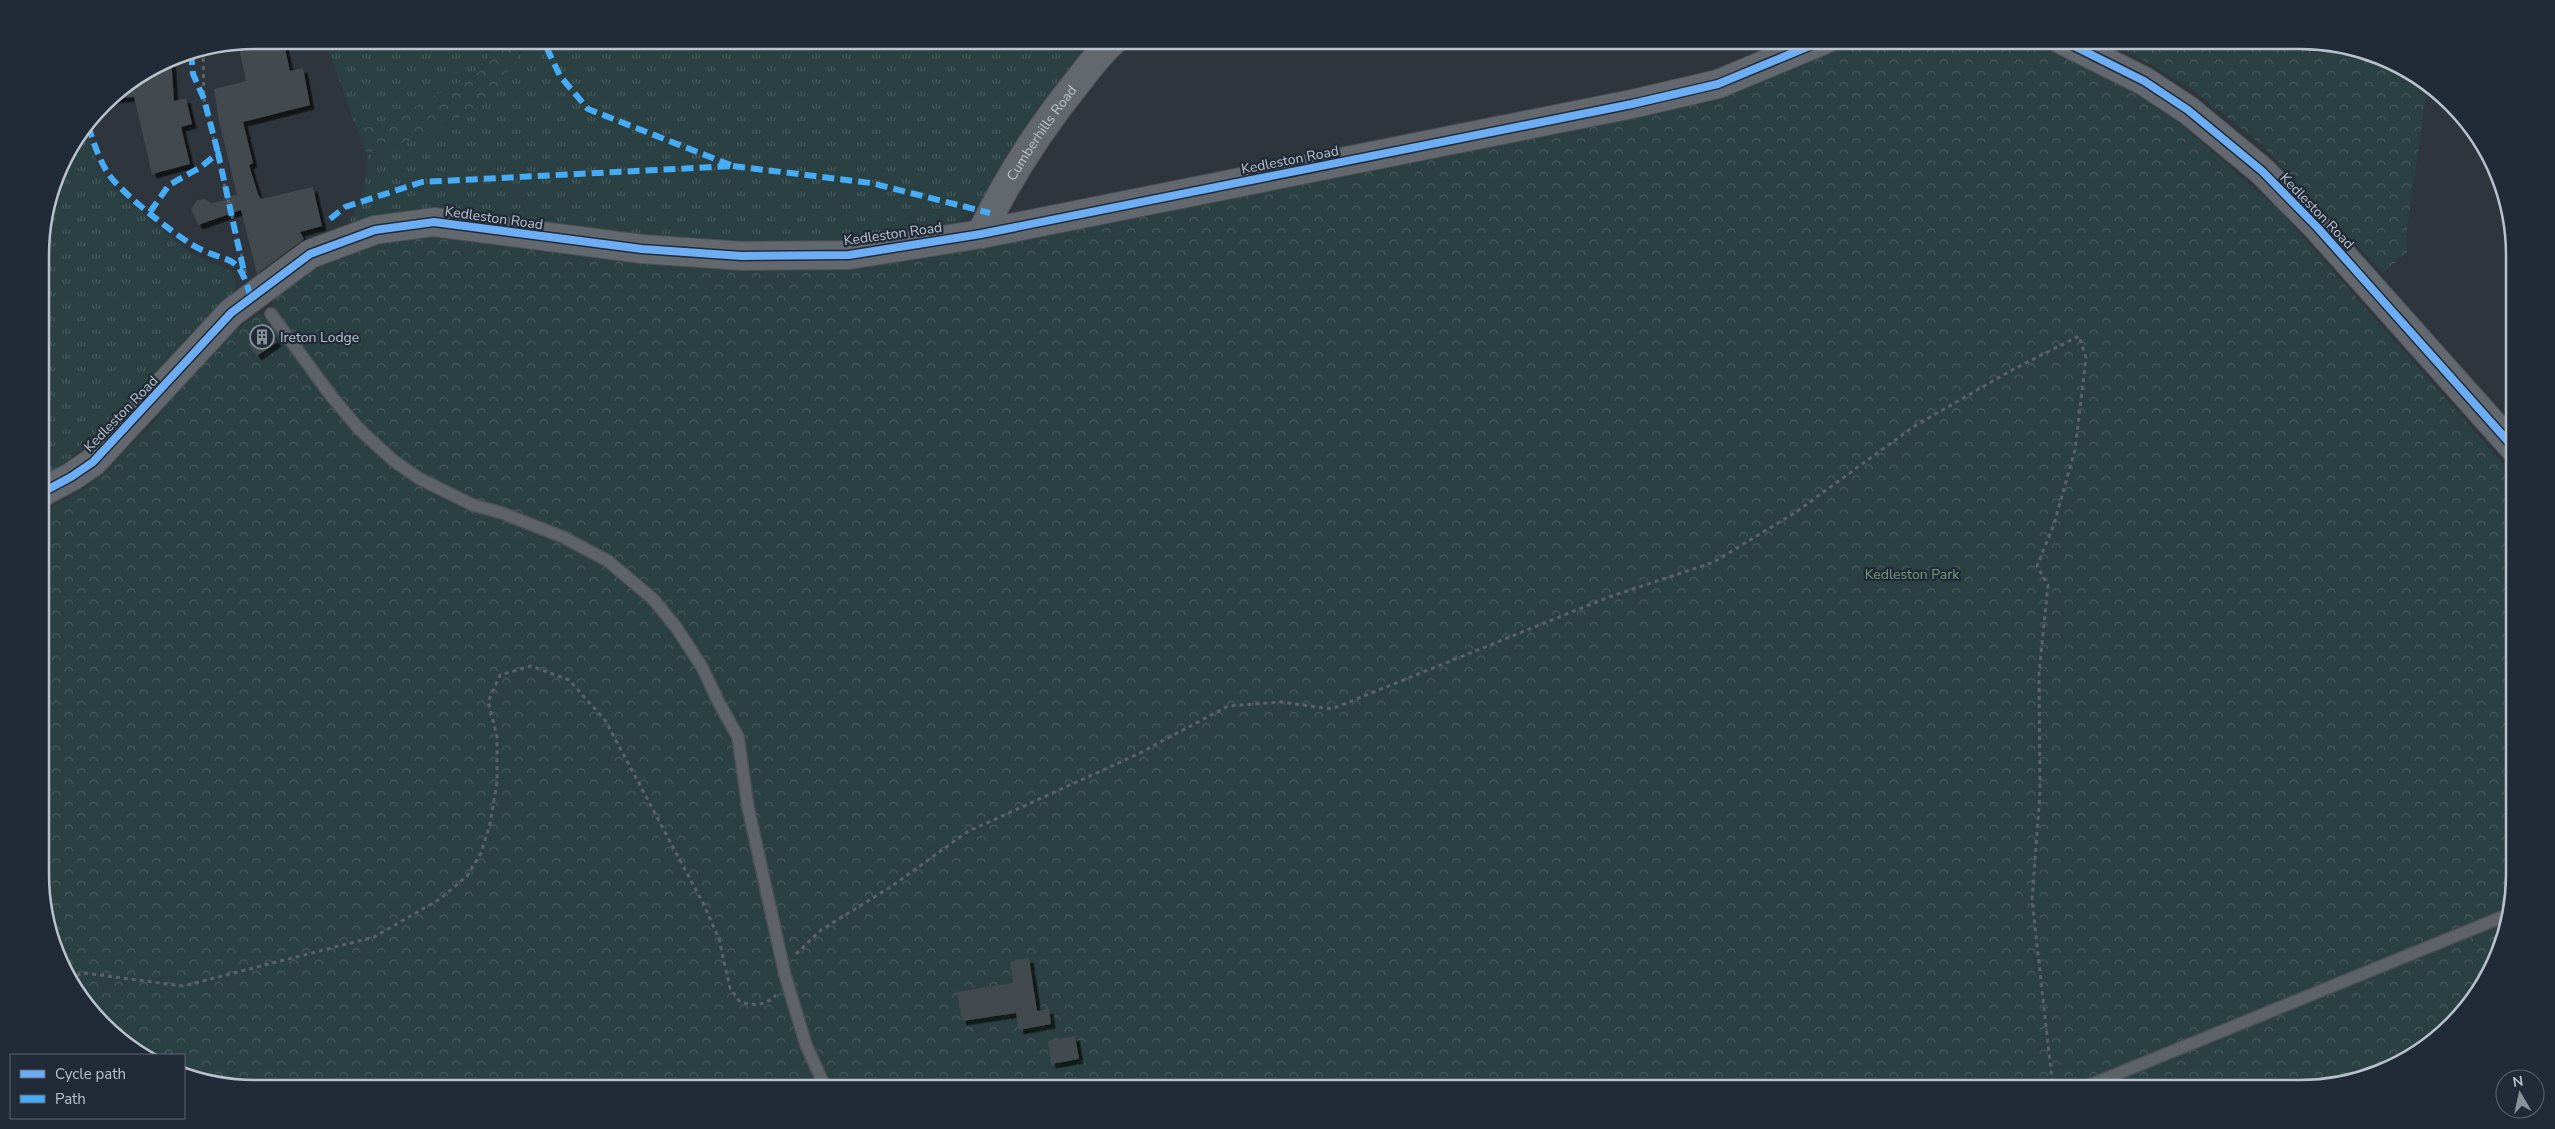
<svg xmlns="http://www.w3.org/2000/svg" width="2555" height="1129" viewBox="0 0 2555 1129" font-family="'Nunito Sans',sans-serif">
	<style>
		.grass { fill: url(#grass-tufts) }
		.forest { fill: url(#forest-crowns) }
		.building { fill: #43494f; filter: url(#shadow) }
		.lines { fill: none; stroke-linecap: round; stroke-linejoin: round }
		.lane-casing { stroke: #4c5156; stroke-width: 14 }
		.secondary-casing { stroke: #4c5156; stroke-width: 30 }
		.path { stroke: #5b6267; stroke-width: 3; stroke-dasharray: 4 4; stroke-linecap: butt }
		.lane { stroke: #5e636a; stroke-width: 11 }
		.secondary { stroke: #63676e; stroke-width: 28 }
		.quiet { stroke: #46acf6; stroke-width: 6; stroke-dasharray: 12 6; stroke-linecap: butt }
		.cycleway-casing { stroke: #202b37; stroke-width: 11 }
		.cycleway { stroke: #6dadf4; stroke-width: 8 }
		.labels { text-anchor: middle; dominant-baseline: central; stroke-width: 4.5; stroke-linejoin: round; paint-order: stroke }
		.street-label { font-size: 14px; fill: #b9c1cc; stroke: #202b37 }
		.poi-label { font-size: 14px; fill: #b9c1cc; stroke: #202b37; text-anchor: start }
		.park-label { font-size: 14px; fill: #719c78; stroke: #202b37 }
		.rim { fill: none; stroke: #b9c1cc; stroke-width: 2.5 }
	</style>
	<defs>
		<pattern id="grass-tufts" width="24" height="20" patternUnits="userSpaceOnUse" patternTransform="scale(1.25)"><rect width="24" height="20" fill="#2b4042"/><path d="M3 7l-1-3M5 7V3M7 7l1-3M15 17l-1-3M17 17v-4M19 17l1-3" fill="none" stroke="#485a5c"/></pattern>
		<pattern id="forest-crowns" width="20" height="18" patternUnits="userSpaceOnUse" patternTransform="scale(1.25)"><rect width="20" height="18" fill="#2b4042"/><path d="M2 6a3 3 0 1 1 6 0M12 15a3 3 0 1 1 6 0" fill="none" stroke="#485a5c"/></pattern>
		<filter id="shadow"><feDropShadow dx="4.5" dy="4.5" stdDeviation="0" flood-color="#0009"/></filter>
	</defs>
	<rect width="100%" height="100%" fill="#2e353c"/>
	<g class="grass">
		<path d="M325 40H500L480 70 384 127 356 128Z"/>
		<path d="M528 40H1106L984 200 951 228 822 251 344 233C357 207 369 184 367 154L405 143 450 124 498 89Z"/>
		<path d="M87 127 98 166 114 189 192 254 233 272 236 287C221 311 202 331 184 352 139 402 98 443 41 478L40 241 62 160Z"/>
	</g>
	<g class="forest">
		<path d="M500 40H528L498 89 450 124 405 143 367 154 356 128 385 123 480 71Z"/>
		<path d="M1858 40H2027L2124 85 2161 107 2279 210 2514 476 2515 874 2499 956 2471 1005 2431 1045 2369 1077 2314 1089H255L184 1075V1055H143L124 1045 85 1005 56 957 42 902 41 513 83 489 150 427 207 351 258 314C265 316 269 316 274 311L272 299C300 275 333 253 368 244 386 239 407 238 425 235L775 268 1829 52Z"/>
		<path d="M2108 40H2300L2382 56 2428 83 2406 237 2407 252 2383 273 2262 145 2189 87Z"/>
	</g>
	<g class="building">
		<path d="M255 40H283L290 71 303 68 310 105 243 122 253 163 249 165 258 194 261 199 313 187 322 226 300 232 304 239 257 274 241 210 198 225 191 209 197 200 205 199 211 203 231 199 230 196 237 195 219 121 214 89 246 81 238 43Z"/>
		<path d="M171 57 174 101 186 98 192 124 181 127 190 164 152 174 134 97 109 99 113 94Z"/>
		<path d="M263 323 277 342 257 356 248 344 253 340 248 334Z"/>
		<path d="M1029 958 1037 1011 1049 1009 1051 1024 1019 1030 1016 1013 962 1021 957 992 1013 983 1010 962Z"/>
		<path d="M1075 1036 1079 1059 1051 1064 1048 1041Z"/>
	</g>
	<g class="lines">
		<g class="lane-casing">
			<g id="lane">
				<path d="M271 314 332 397 359 429 394 461 420 479 473 505 502 513 563 537 608 561 653 599 676 627 702 667 718 701 738 737 748 807 785 975 806 1045 826 1089"/>
				<path d="M2080 1089 2507 915"/>
			</g>
		</g>
		<g class="secondary-casing">
			<g id="secondary">
				<path d="M2062 40 2144 81 2188 110 2262 171 2317 227 2514 448"/>
				<path id="s1" d="M981 234C1007 179 1041 127 1079 80 1090 66 1100 52 1114 40"/>
				<path d="M41 493 71 477 93 462 231 313 310 254 375 230 434 222 642 249 742 256 849 255 981 234 1632 104 1718 84 1824 40"/>
			</g>
		</g>
		<g class="path">
			<path d="M203 50 204 99 246 275"/>
			<path d="M796 954 821 930 892 886 967 832 1138 754 1228 706 1281 702 1332 709 1609 597 1714 562 1796 512 1913 427 2012 370 2079 336 2086 358 2075 450 2053 527 2037 566 2048 585 2039 673 2040 792 2032 900 2053 1089"/>
			<path d="M69 978 84 973 183 986 374 937 440 899 467 876 481 853 490 824 497 782V736L488 702 500 675 531 666 569 680 605 720 704 905 719 939 730 988 740 1002C754 1006 765 1006 776 995"/>
		</g>
		<use href="#lane" class="lane"/>
		<use href="#secondary" class="secondary"/>
		<g class="quiet">
			<path d="M191 53 193 74 204 99 218 153"/>
			<path d="M88 126C94 143 101 167 114 181 131 200 169 230 191 244 228 267 237 247 251 298"/>
			<path d="M733 166 871 183 990 213"/>
			<path d="M150 212 169 185 201 167 218 153 244 272"/>
			<path d="M330 219 345 207 422 182 733 166 588 109 560 76 543 40"/>
		</g>
		<g class="cycleway-casing">
			<g id="cycleway">
				<path d="M2062 40 2144 81 2188 110 2262 171 2317 227 2514 448"/>
				<path d="M41 493 71 477 93 462 231 313 310 254 375 230 434 222 642 249 742 256 849 255 981 234 1632 104 1718 84 1824 40"/>
			</g>
		</g>
		<use href="#cycleway" class="cycleway"/>
	</g>
	<defs>
		<g id="building-ring" transform="scale(1.25)"><circle r="9.5" fill="#202b37" stroke="#88909a" stroke-width="1.5"/><path d="M-4-6H4V6H1V3H-1V6H-4ZM-2.5-4.3h1.7v1.8h-1.7ZM.8-4.3h1.7v1.8H.8ZM-2.5-1h1.7V.8h-1.7ZM.8-1h1.7V.8H.8Z" fill="#88909a"/></g>
	</defs>
	<g fill-rule="evenodd">
		<use href="#building-ring" x="262" y="337"/>
	</g>
	<g class="labels">
		<g class="street-label">
			<text stroke="none"><textPath href="#s1" startOffset="118">Cumberhills Road</textPath></text>
			<text transform="translate(1290 160) rotate(-11)">Kedleston Road</text>
			<text transform="translate(2317 211) rotate(46)">Kedleston Road</text>
			<text transform="translate(494 218) rotate(8)">Kedleston Road</text>
			<text transform="translate(893 234) rotate(-8)">Kedleston Road</text>
			<text transform="translate(121 414) rotate(-46)">Kedleston Road</text>
		</g>
		<g class="poi-label">
			<text x="280" y="337">Ireton Lodge</text>
		</g>
		<g class="park-label">
			<text x="1912" y="574">Kedleston Park</text>
		</g>
	</g>
	<path d="M0 0H2555V1129H0ZM255 49H2300A206 206 0 0 1 2506 255V874A206 206 0 0 1 2300 1080H255A206 206 0 0 1 49 874V255A206 206 0 0 1 255 49Z" fill="#202b37" fill-rule="evenodd"/>
	<path class="rim" d="M255 49H2300A206 206 0 0 1 2506 255V874A206 206 0 0 1 2300 1080H255A206 206 0 0 1 49 874V255A206 206 0 0 1 255 49Z"/>
	<rect x="10" y="1054" width="175" height="65" fill="#202b37" stroke="#5d6773"/>
	<rect x="20" y="1070" width="25" height="8" fill="#6dadf4" stroke="#5d6773"/>
	<text x="55" y="1079" font-size="15" fill="#b9c1cc">Cycle path</text>
	<rect x="20" y="1095" width="25" height="8" fill="#46acf6" stroke="#5d6773"/>
	<text x="55" y="1104" font-size="15" fill="#b9c1cc">Path</text>
	<g transform="translate(2520 1094) rotate(351)"><circle r="24" fill="#202b37" stroke="#5d6773"/>
	<path d="M0-4L9 19L0 12L-9 19Z" fill="#88909a"/>
	<text y="-8" font-size="14" font-weight="bold" text-anchor="middle" fill="#b9c1cc">N</text>
	</g>
</svg>
